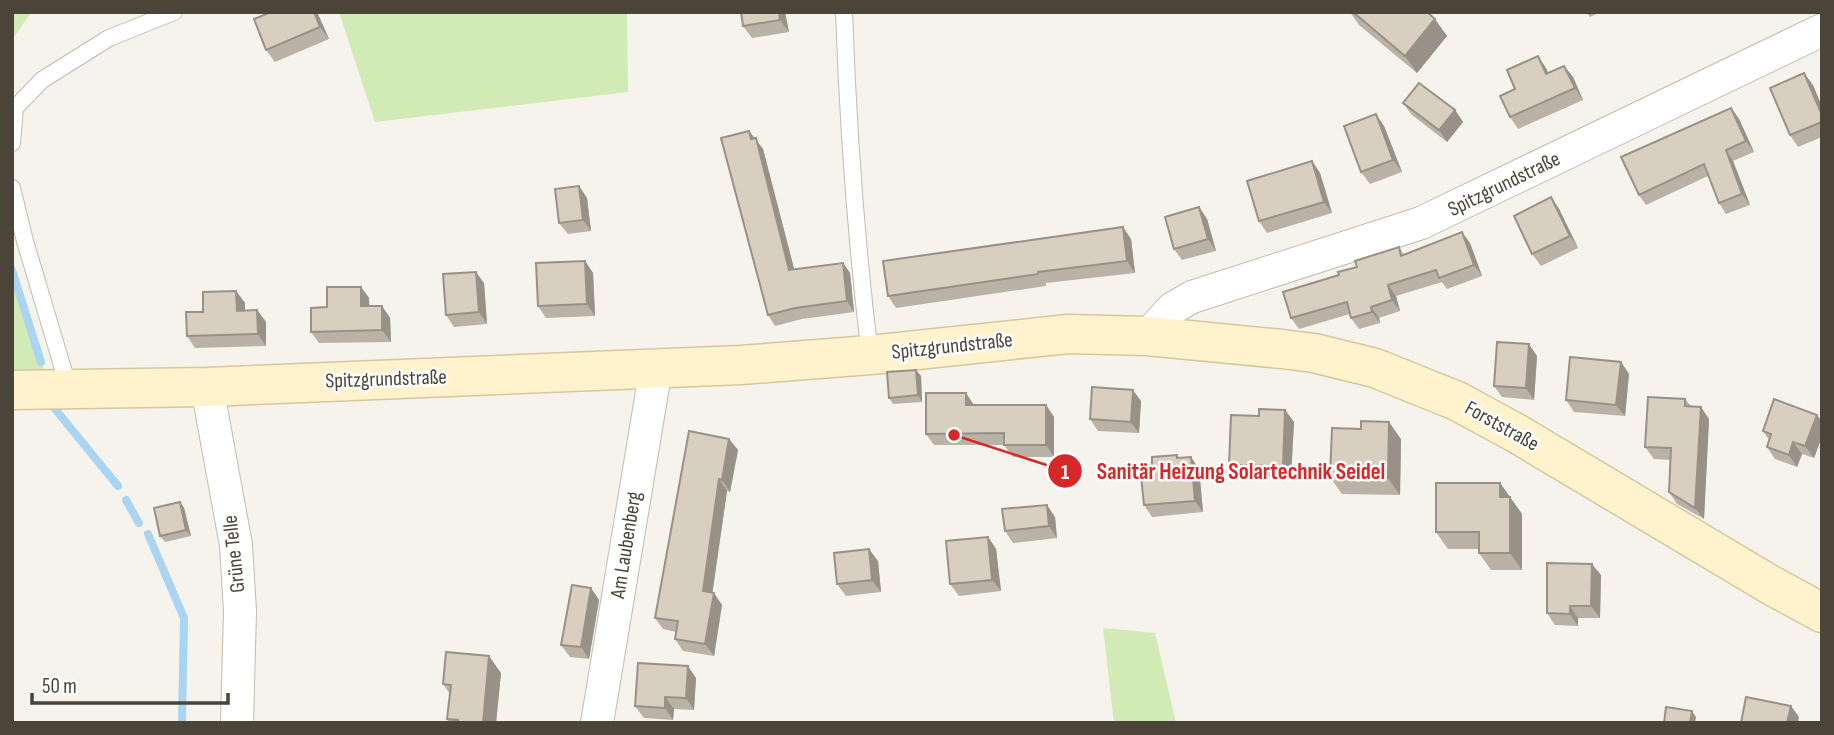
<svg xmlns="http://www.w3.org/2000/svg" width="1834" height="735" viewBox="0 0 1834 735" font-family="'Sofia Sans Condensed',sans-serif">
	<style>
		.green { fill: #d2eab5 }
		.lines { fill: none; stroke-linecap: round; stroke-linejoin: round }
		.stream { stroke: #a9d4f2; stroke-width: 8 }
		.lane-casing { stroke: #c2bbae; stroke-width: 18 }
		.street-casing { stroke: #c2bbae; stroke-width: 34 }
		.secondary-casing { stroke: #d6c79b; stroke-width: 41 }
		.lane { stroke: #fff; stroke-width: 16 }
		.street { stroke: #fff; stroke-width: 32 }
		.secondary { stroke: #fff3cd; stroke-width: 38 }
		.wall { fill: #bab2a6 }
		.shaded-wall { fill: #979187 }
		.building { fill: #d8cfc1; stroke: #979187; stroke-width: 2 }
		.labels { text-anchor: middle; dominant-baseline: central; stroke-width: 5; stroke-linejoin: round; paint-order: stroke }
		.street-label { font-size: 21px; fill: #4b4439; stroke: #fff }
		.leader { fill: none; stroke: #d62828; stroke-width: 2.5 }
		.callout-dot { fill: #d62828; stroke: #fff; stroke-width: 2.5 }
		.mark-label { font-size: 21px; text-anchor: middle; font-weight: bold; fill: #fff }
		.callout-label { font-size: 23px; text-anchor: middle; font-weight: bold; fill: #d62828; stroke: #fff; stroke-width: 5; stroke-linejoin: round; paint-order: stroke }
	</style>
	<rect width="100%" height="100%" fill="#f6f3ec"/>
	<g class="green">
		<path d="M12 12H36L30 14 12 40Z"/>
		<path d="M339 12H627L628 92 375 122Z"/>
		<path d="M12 279 45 372 12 370Z"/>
		<path d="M1103 628 1155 633 1176 723H1114Z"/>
	</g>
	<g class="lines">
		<g class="stream">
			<path d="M12 270 41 362"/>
			<path d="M51 404 118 486"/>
			<path d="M126 500 139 523"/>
			<path d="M148 534 184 618 182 723"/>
		</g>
		<g class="lane-casing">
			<g id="lane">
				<path d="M844 12C848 127 856 241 870 355"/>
				<path d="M12 143 15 108 42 80 109 38 174 12"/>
				<path d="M12 188 25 241 69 389"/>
			</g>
		</g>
		<g class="street-casing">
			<g id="street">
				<path d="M1147 336 1173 308 1192 297 1421 223 1822 30"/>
				<path d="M207 387 236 545 240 611 237 723"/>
				<path d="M597 723 656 368"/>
			</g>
		</g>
		<g class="secondary-casing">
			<path id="secondary" d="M12 390 207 387 741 365 870 355 1068 334 1147 336 1282 349 1314 353 1375 368 1457 401 1516 433 1769 584 1822 613"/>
		</g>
		<use href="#lane" class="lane"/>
		<use href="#street" class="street"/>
		<use href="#secondary" class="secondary"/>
	</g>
	<g class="wall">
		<path d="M271 12H317L329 39 275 62 266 50Z"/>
		<path d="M785 12 789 32 752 38 743 26Z"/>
		<path d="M1350 12H1427L1447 36 1417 73 1359 25Z"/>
		<path d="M1586 12H1601L1590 17Z"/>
		<path d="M1564 66 1573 77 1583 100 1518 129 1510 117 1515 89 1546 68 1548 73Z"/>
		<path d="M1813 85 1822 107V137L1798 147 1790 135Z"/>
		<path d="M1403 103 1455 110 1463 122 1447 142 1412 115Z"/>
		<path d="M1731 108 1739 119 1754 152 1733 161 1750 205 1726 214 1719 203 1708 176 1646 205 1639 195Z"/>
		<path d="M1384 126 1402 172 1370 184 1361 172Z"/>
		<path d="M749 131 763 149 794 269 843 263 850 273 854 312 802 319 775 326 768 315Z"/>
		<path d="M1312 161 1320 173 1332 213 1267 233 1259 221Z"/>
		<path d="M579 186 587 198 591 231 568 234 559 223Z"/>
		<path d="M1551 197 1559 209 1578 248 1541 266 1532 254Z"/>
		<path d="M1199 207 1207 219 1216 251 1182 260 1174 249Z"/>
		<path d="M1131 239 1135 273 1046 283V286L896 308 888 296Z"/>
		<path d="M1470 243 1482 276 1447 289 1442 282 1396 296 1400 311 1379 318 1380 323 1359 329 1351 318 1350 314 1299 329 1291 318 1339 275 1399 247 1404 255Z"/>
		<path d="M585 261 593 273 595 316 546 318 538 306Z"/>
		<path d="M484 283 487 324 454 327 446 315Z"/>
		<path d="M361 287 369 298V306H382L390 318 391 342 319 343 311 332 327 307Z"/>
		<path d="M236 291 245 303V310H257L266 322V346L195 348 187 336 203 312Z"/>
		<path d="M1537 356 1534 400 1502 397 1494 386Z"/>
		<path d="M1621 362 1629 374 1625 416 1574 412 1566 400Z"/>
		<path d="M916 370 921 376 922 402 893 404 889 398Z"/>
		<path d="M1685 399 1691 406 1709 419 1704 519 1677 504 1669 492 1671 460 1654 459 1645 447Z"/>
		<path d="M1141 401 1139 433 1098 431 1090 419Z"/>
		<path d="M974 405H1046L1054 417V457H1013L1004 445H934L926 434Z"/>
		<path d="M1285 410 1294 422 1291 477H1238L1229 465 1259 416Z"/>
		<path d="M1817 415 1822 422V436L1814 458 1802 454 1797 467 1775 459 1767 447 1769 440 1763 431Z"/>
		<path d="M729 439 738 450 730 492 727 491 712 593 722 605 714 656 683 651 675 639 676 632 663 629 655 618Z"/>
		<path d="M1401 439 1400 495 1342 494 1330 477Z"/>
		<path d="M1177 455 1179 458 1199 469 1203 512 1152 517 1144 505 1152 465Z"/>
		<path d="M1500 483 1522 514V570H1491L1479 553V549H1448L1436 532Z"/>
		<path d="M180 502 184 508 191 536 165 542 160 536Z"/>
		<path d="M1055 517 1057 538 1013 543 1005 531Z"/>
		<path d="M988 537 996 549 1001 591 959 596 950 584Z"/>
		<path d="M878 561 881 592 846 596 837 584Z"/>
		<path d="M1601 575 1600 618H1578V626L1555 625 1547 613Z"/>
		<path d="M591 588 599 600 589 659 570 657 561 645Z"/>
		<path d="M501 673 496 723H450L447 719 450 694 443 684Z"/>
		<path d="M696 678 694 710 674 709 673 720 644 718 635 706Z"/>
	</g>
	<g class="shaded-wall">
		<path d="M314 12H317L329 39 320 27Z"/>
		<path d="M779 12H785L789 32 780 20Z"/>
		<path d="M1435 19 1447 36 1417 73 1405 56Z"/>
		<path d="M1538 56 1546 68 1554 86 1546 74Z"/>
		<path d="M1564 66 1573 77 1583 100 1575 88Z"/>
		<path d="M1804 73 1813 85 1822 107V115Z"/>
		<path d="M1731 108 1739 119 1754 152 1746 141Z"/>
		<path d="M1455 110 1463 122 1447 142 1439 130Z"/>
		<path d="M1376 114 1384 126 1402 172 1393 160Z"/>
		<path d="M749 131 763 149 797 280 789 270Z"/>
		<path d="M1726 150 1733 161 1750 205 1742 194Z"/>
		<path d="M1312 161 1320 173 1332 213 1324 202Z"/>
		<path d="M579 186 587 198 591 231 583 220Z"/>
		<path d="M1551 197 1559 209 1578 248 1570 236Z"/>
		<path d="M1199 207 1207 219 1216 251 1208 239Z"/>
		<path d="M1123 227 1131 239 1135 273 1127 261Z"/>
		<path d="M1462 232 1470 243 1482 276 1474 265Z"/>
		<path d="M585 261 593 273 595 316 587 304Z"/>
		<path d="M843 263 850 273 854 312 847 301Z"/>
		<path d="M476 272 484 283 487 324 479 312Z"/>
		<path d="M1388 285 1396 296 1400 311 1392 300Z"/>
		<path d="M361 287 369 298 370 318 361 306Z"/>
		<path d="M236 291 245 303V322L237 311Z"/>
		<path d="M382 306 390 318 391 342 382 330Z"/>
		<path d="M1371 307 1379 318 1380 323 1372 312Z"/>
		<path d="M257 310 266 322V346L258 334Z"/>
		<path d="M1529 344 1537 356 1534 400 1526 388Z"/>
		<path d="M1621 362 1629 374 1625 416 1616 405Z"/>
		<path d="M916 370 921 376 922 402 918 395Z"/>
		<path d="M1133 390 1141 401 1139 433 1131 422Z"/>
		<path d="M966 393 974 405H966Z"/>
		<path d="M1046 405 1054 417V457L1046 445Z"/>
		<path d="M1701 407 1709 419 1704 519 1695 508Z"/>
		<path d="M1285 410 1294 422 1291 477 1283 466Z"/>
		<path d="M1817 415 1822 422V436L1814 458 1805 446Z"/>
		<path d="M1389 422 1401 439 1400 495 1388 478Z"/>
		<path d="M729 439 738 450 730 492 722 480Z"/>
		<path d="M1793 442 1802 454 1797 467 1789 455Z"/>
		<path d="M1191 457 1199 469 1203 512 1195 501Z"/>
		<path d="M719 479 727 491 711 603 703 591Z"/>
		<path d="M1500 483 1522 514V570L1510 553 1500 497Z"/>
		<path d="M180 502 184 508 191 536 186 530Z"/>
		<path d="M1047 505 1055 517 1057 538 1049 526Z"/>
		<path d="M988 537 996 549 1001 591 992 580Z"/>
		<path d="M869 549 878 561 881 592 872 580Z"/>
		<path d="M1592 564 1601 575 1600 618 1591 606Z"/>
		<path d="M591 588 599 600 589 659 581 647Z"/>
		<path d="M714 593 722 605 714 656 705 644Z"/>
		<path d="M1570 606 1578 618V626L1570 614Z"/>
		<path d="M489 656 501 673 496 723H483Z"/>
		<path d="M688 666 696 678 694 710 686 698Z"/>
		<path d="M665 697 674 709 673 720 665 708Z"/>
		<path d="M1791 706 1799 717 1798 723H1787Z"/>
		<path d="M1692 711 1696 717 1695 723H1690Z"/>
	</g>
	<g class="building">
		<path d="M271 12H314L320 27 266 50 254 19Z"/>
		<path d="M741 12H779L780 20 743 26Z"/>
		<path d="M1353 12H1427L1435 19 1405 56Z"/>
		<path d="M1538 56 1546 74 1564 66 1575 88 1510 117 1500 96 1515 89 1507 70Z"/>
		<path d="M1804 73 1822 115V122L1790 135 1770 88Z"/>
		<path d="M1419 83 1455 110 1439 130 1403 103Z"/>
		<path d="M1731 108 1746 141 1726 150 1742 194 1719 203 1704 164 1639 195 1621 157Z"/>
		<path d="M1376 114 1393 160 1361 172 1344 126Z"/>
		<path d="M749 131 751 139 756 138 789 270 843 263 847 301 795 308 768 315 721 138Z"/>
		<path d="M1312 161 1324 202 1259 221 1247 181Z"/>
		<path d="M579 186 583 220 559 223 555 189Z"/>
		<path d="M1551 197 1570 236 1532 254 1514 216Z"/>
		<path d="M1199 207 1208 239 1174 249 1165 217Z"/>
		<path d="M1123 227 1127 261 1038 272V274L888 296 883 261Z"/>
		<path d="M1462 232 1474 265 1439 278 1436 270 1388 285 1392 300 1371 307 1372 312 1351 318 1347 302 1291 318 1283 292 1339 275 1338 272 1357 267 1355 261 1399 247 1401 256Z"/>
		<path d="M585 261 587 304 538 306 536 263Z"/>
		<path d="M476 272 479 312 446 315 443 274Z"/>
		<path d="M327 287H361V306H382V330L311 332V308L327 307Z"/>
		<path d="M236 291 237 311 257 310 258 334 187 336 186 312H203V292Z"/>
		<path d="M1497 342 1529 344 1526 388 1494 386Z"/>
		<path d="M1570 357 1621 362 1616 405 1566 400Z"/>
		<path d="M916 370 918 395 889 398 887 372Z"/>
		<path d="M1092 387 1133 390 1131 422 1090 419Z"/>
		<path d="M926 393H966V405H1046V445H1004V433L926 434Z"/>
		<path d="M1648 397 1685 399V406L1701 407 1695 508 1669 492 1671 448 1645 447Z"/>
		<path d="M1774 399 1817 415 1805 446 1793 442 1789 455 1767 447 1771 434 1763 431Z"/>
		<path d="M1259 409 1285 410 1283 466 1229 465 1231 415 1259 416Z"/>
		<path d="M1361 421 1389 422 1388 478 1330 477 1332 428 1361 429Z"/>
		<path d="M689 431 729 439 722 480 719 479 703 591 714 593 705 644 675 639 678 621 655 618Z"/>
		<path d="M1177 455V458L1191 457 1195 501 1144 505 1140 466 1152 465V457Z"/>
		<path d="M1436 483H1500V497H1510V553H1479V532H1436Z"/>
		<path d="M180 502 186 530 160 536 154 508Z"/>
		<path d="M1047 505 1049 526 1005 531 1002 509Z"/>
		<path d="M988 537 992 580 950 584 946 541Z"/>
		<path d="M869 549 872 580 837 584 834 553Z"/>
		<path d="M1547 563 1592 564 1591 606H1570V614L1547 613Z"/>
		<path d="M572 585 591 588 581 647 561 645Z"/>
		<path d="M446 652 489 656 483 723H458V720L447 719 451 685 443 684Z"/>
		<path d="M638 663 688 666 686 698 665 697V708L635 706Z"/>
		<path d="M1746 697 1791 706 1787 723H1741Z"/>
		<path d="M1666 707 1692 711 1690 723H1664Z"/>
	</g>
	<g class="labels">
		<g class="street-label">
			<text transform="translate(1504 184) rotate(-26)">Spitzgrundstraße</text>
			<text transform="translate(952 346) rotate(-6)">Spitzgrundstraße</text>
			<text transform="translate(386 379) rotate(-2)">Spitzgrundstraße</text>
			<text transform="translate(1502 426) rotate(29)">Forststraße</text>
			<text transform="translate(626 545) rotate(-81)">Am Laubenberg</text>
			<text transform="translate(234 554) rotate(-96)">Grüne Telle</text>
		</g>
	</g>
	<path class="leader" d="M954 435L1065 471"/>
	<g class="callout-dot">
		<circle cx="954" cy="435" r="7"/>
		<circle cx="1065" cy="471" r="18"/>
	</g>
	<g class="mark-label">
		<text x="1065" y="479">1</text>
	</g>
	<g class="callout-label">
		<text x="1241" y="479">Sanitär Heizung Solartechnik Seidel</text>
	</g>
	<rect width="1834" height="735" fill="none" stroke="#4b4439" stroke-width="28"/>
	<path d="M32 693v10h196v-10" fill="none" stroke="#4b4439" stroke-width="3.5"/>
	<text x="42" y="693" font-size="21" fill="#4b4439" stroke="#ffffff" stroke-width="5" paint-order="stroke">50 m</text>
</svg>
